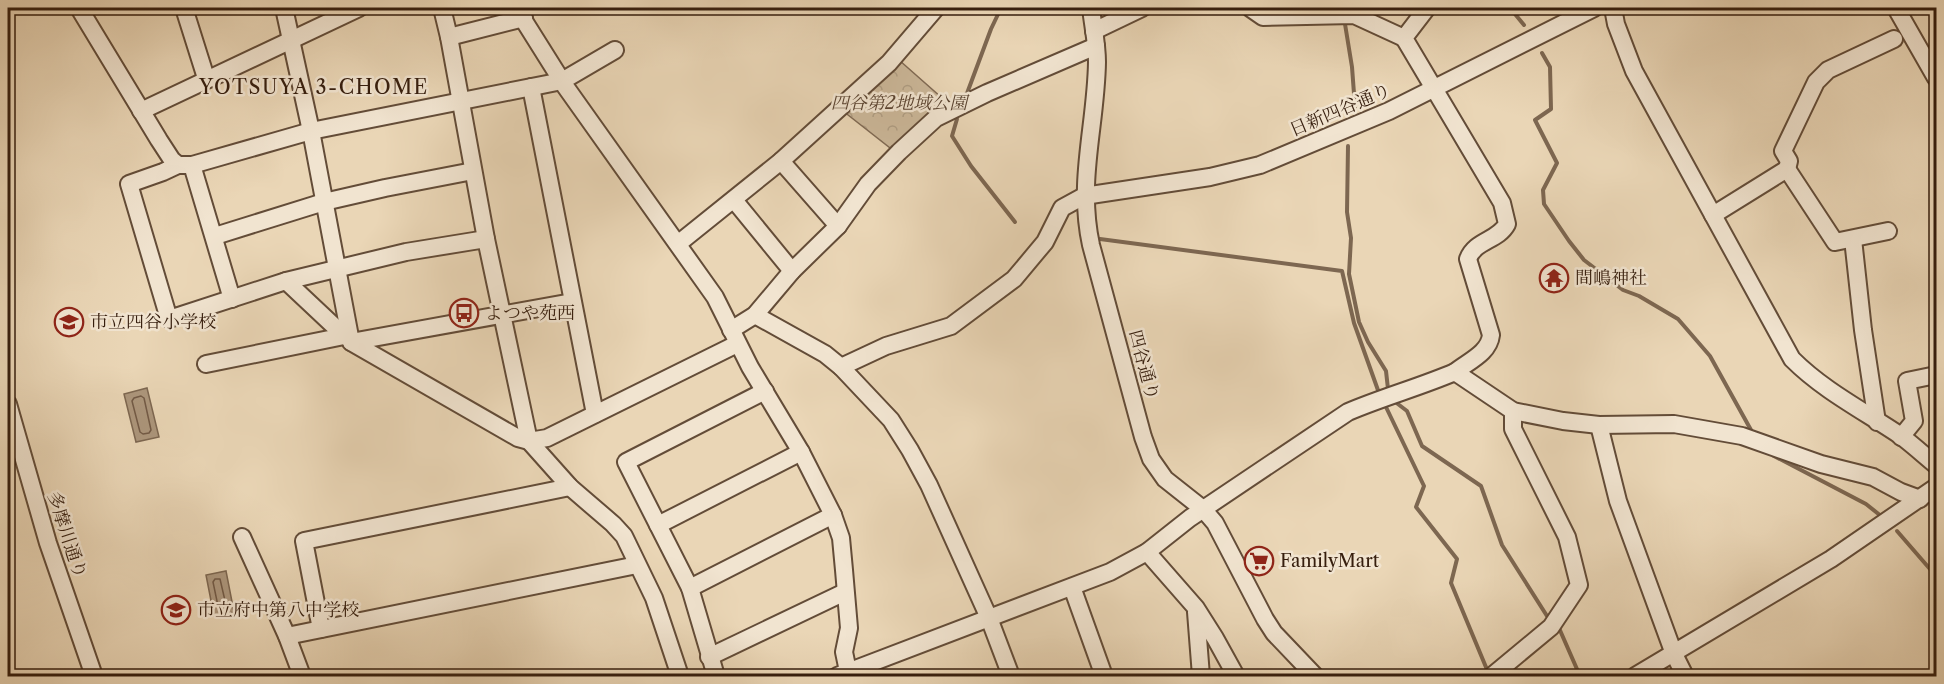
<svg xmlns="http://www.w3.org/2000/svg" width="1944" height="684" viewBox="0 0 1944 684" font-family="'Libre Caslon Text','Noto Serif JP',serif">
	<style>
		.park { fill: url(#park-crowns); stroke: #806a54; stroke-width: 1.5 }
		.water { fill: #ad977d; stroke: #7d6751; stroke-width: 1.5 }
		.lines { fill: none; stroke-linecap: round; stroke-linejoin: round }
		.shore { stroke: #725a46; stroke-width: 1.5 }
		.stream { stroke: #7d6751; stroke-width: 4 }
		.minor-casing { stroke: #634c38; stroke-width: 20 }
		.minor { stroke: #f1e4d0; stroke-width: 16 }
		.labels { text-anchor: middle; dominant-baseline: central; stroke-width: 5; stroke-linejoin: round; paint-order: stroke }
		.park-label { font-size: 18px; font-style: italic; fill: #5b4431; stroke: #f1e4d0 }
		.street-label { font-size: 18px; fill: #361e0e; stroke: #f1e4d0 }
		.poi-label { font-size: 18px; fill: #361e0e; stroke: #f1e4d0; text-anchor: start }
		.neighbourhood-label { font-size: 20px; letter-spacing: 1.5px; fill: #361e0e; stroke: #f1e4d0 }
	</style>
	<defs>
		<pattern id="park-crowns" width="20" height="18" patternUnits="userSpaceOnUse" patternTransform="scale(1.5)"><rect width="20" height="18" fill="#cbb799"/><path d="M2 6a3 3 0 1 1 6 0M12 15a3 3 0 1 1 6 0" fill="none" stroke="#af9d83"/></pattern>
	</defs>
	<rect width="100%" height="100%" fill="#ead6b6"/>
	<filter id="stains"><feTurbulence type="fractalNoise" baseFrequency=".00333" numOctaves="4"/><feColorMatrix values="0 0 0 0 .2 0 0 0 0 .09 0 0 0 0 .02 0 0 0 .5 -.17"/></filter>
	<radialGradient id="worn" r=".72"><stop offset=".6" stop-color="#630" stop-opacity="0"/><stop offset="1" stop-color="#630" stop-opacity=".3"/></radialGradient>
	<path class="park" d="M899 60 951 106 894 151 843 111Z"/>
	<g class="water">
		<path d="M147 388 159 437 136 442 124 394Z"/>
		<path d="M226 571 234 612 214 616 206 575Z"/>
	</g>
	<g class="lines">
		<g class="shore">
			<path d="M141 396 144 398 151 430 149 433 143 434 140 432 132 401 134 398Z"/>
			<path d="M220 579 226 605 221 609 218 606 213 582 215 579Z"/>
		</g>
		<g class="stream">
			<path d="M1510 8 1524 25"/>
			<path d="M1345 24 1352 67 1355 107"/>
			<path d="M1542 53 1550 67 1551 109 1535 120 1557 163 1543 190 1544 204 1569 241 1584 260 1623 290 1639 296 1678 319 1710 356 1751 430"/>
			<path d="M966 96 991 29 1001 8"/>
			<path d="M957 119 952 136 971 166 1015 222"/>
			<path d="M1348 146 1347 212 1351 238 1349 274 1359 322 1368 342 1386 371 1388 389"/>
			<path d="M1100 239 1342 271 1354 323 1379 393"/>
			<path d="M1394 401 1407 411 1422 446 1481 486 1502 545 1547 616"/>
			<path d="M1385 405 1424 486 1416 507 1457 559 1451 583 1488 672 1478 676"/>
			<path d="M1774 456 1866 504 1881 516"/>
			<path d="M1897 531 1936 576"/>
			<path d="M1559 628 1580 676"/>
		</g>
		<g class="minor-casing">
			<g id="minor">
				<path d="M79 8 159 140 172 160 178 165H192L311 131 562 81 615 50"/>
				<path d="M184 8 206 78"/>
				<path d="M284 8 311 131 351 342 518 438 529 441 547 438 737 344"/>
				<path d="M442 8 449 37 486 239 529 441 570 487 613 524 624 536 654 598 680 676"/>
				<path d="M516 8 565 86 715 297 750 367 801 452 833 515 841 538 844 570 849 628 844 652 849 676"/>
				<path d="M1091 8C1093 26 1097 44 1097 62 1096 126 1077 180 1091 245L1143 437 1151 459 1165 479 1203 509 1215 523 1265 619 1274 633 1315 676"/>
				<path d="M1250 8 1263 17 1354 15 1404 38"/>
				<path d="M1427 8 1404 38 1502 203 1507 224C1498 241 1475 240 1468 259L1491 335C1489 353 1469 361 1455 372"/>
				<path d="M1613 8 1616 24 1634 71 1792 359C1824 391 1864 411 1901 436 1913 445 1925 456 1936 465"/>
				<path d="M1896 8 1936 78"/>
				<path d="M1094 31 1142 8"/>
				<path d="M449 37 524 18"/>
				<path d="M531 87 595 414"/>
				<path d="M141 111 359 8"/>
				<path d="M781 161 838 226"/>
				<path d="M178 165 163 172 129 184 169 319 286 281 336 328 349 335"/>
				<path d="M192 165 232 299"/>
				<path d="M1787 169 1835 242 1888 231"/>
				<path d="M734 200 792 271"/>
				<path d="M1713 215 1787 169 1789 161 1783 151 1816 82 1828 70 1894 39"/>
				<path d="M215 236 324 202 385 188 473 171"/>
				<path d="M1853 239 1863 330 1877 422"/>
				<path d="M679 243 781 161 889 63 936 8"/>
				<path d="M286 281 406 252 486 239"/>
				<path d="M755 315 825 354 841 367 886 346 951 326 1014 279 1045 242 1062 208 1084 196 1210 177 1260 165 1389 111 1594 8"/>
				<path d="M731 330 755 315 792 271 838 226 868 184 899 152 936 118 987 93 1096 46"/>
				<path d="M351 342 572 302"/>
				<path d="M206 364 349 335"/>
				<path d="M841 367 891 420 910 450 929 485 989 618 1011 676"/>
				<path d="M8 404 48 543 94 676"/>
				<path d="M1599 425 1618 501 1674 654 1685 676"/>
				<path d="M1901 437 1914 421 1907 381 1936 375"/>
				<path d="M658 525 801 452"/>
				<path d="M242 537 287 636 302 676"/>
				<path d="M1147 552 1196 608 1215 638 1236 676"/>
				<path d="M1072 587 1104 676"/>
				<path d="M690 588 833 515"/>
				<path d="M1196 612 1201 676"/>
				<path d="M321 629 304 541 570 487"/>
				<path d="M287 636 637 565"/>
				<path d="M709 657 845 592"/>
				<path d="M716 676 690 588 626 462 765 391"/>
				<path d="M837 676 1110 572 1147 552 1190 518 1348 412C1383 397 1420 387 1455 372L1513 411 1563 421 1599 425 1674 424 1742 436 1821 464 1873 477 1901 492 1920 499"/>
				<path d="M1492 676 1551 627 1579 585 1567 537 1513 429V411"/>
				<path d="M1635 676 1831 559 1936 487"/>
			</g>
		</g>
		<use href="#minor" class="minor"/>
	</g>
	<defs>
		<g id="temple-ring" transform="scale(1.5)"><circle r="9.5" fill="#f1e4d0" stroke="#8f2418" stroke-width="1.5"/><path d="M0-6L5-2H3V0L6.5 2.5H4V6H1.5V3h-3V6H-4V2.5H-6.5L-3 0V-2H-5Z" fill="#8f2418"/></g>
		<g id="bus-ring" transform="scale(1.5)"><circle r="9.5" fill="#f1e4d0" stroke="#8f2418" stroke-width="1.5"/><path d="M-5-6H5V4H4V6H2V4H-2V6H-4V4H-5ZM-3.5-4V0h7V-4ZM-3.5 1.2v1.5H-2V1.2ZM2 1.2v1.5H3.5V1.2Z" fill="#8f2418"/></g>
		<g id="school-ring" transform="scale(1.5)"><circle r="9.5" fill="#f1e4d0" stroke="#8f2418" stroke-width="1.5"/><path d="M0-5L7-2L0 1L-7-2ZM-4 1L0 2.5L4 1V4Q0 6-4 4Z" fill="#8f2418"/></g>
		<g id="supermarket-ring" transform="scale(1.5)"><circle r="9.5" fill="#f1e4d0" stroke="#8f2418" stroke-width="1.5"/><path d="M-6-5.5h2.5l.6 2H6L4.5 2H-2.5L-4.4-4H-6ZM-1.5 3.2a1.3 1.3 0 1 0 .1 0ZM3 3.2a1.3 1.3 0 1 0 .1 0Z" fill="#8f2418"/></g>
	</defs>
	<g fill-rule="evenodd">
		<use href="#temple-ring" x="1554" y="278"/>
		<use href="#bus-ring" x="464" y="313"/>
		<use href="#school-ring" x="69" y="322"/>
		<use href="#supermarket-ring" x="1259" y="561"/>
		<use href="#school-ring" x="176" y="610"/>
	</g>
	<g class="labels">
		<g class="park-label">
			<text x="899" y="103">四谷第2地域公園</text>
		</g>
		<g class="street-label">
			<text transform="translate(1340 110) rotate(-23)">日新四谷通り</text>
			<text transform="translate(1144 365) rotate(75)">四谷通り</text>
			<text transform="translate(67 535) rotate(72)">多摩川通り</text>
		</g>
		<g class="poi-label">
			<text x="1575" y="278">間嶋神社</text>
			<text x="485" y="313">よつや苑西</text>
			<text x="90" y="322">市立四谷小学校</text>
			<text x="1280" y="561">FamilyMart</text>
			<text x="197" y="610">市立府中第八中学校</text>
		</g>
		<g class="neighbourhood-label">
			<text x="314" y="87">YOTSUYA 3-CHOME</text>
		</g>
	</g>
	<rect width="1944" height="684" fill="none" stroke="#ead6b6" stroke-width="30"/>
	<rect x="9" y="9" width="1926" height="666" fill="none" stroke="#361e0e" stroke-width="3"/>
	<rect x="15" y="15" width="1914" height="654" fill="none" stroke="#361e0e" stroke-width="1.5"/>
	<rect width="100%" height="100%" filter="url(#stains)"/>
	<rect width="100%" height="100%" fill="url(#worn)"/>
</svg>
